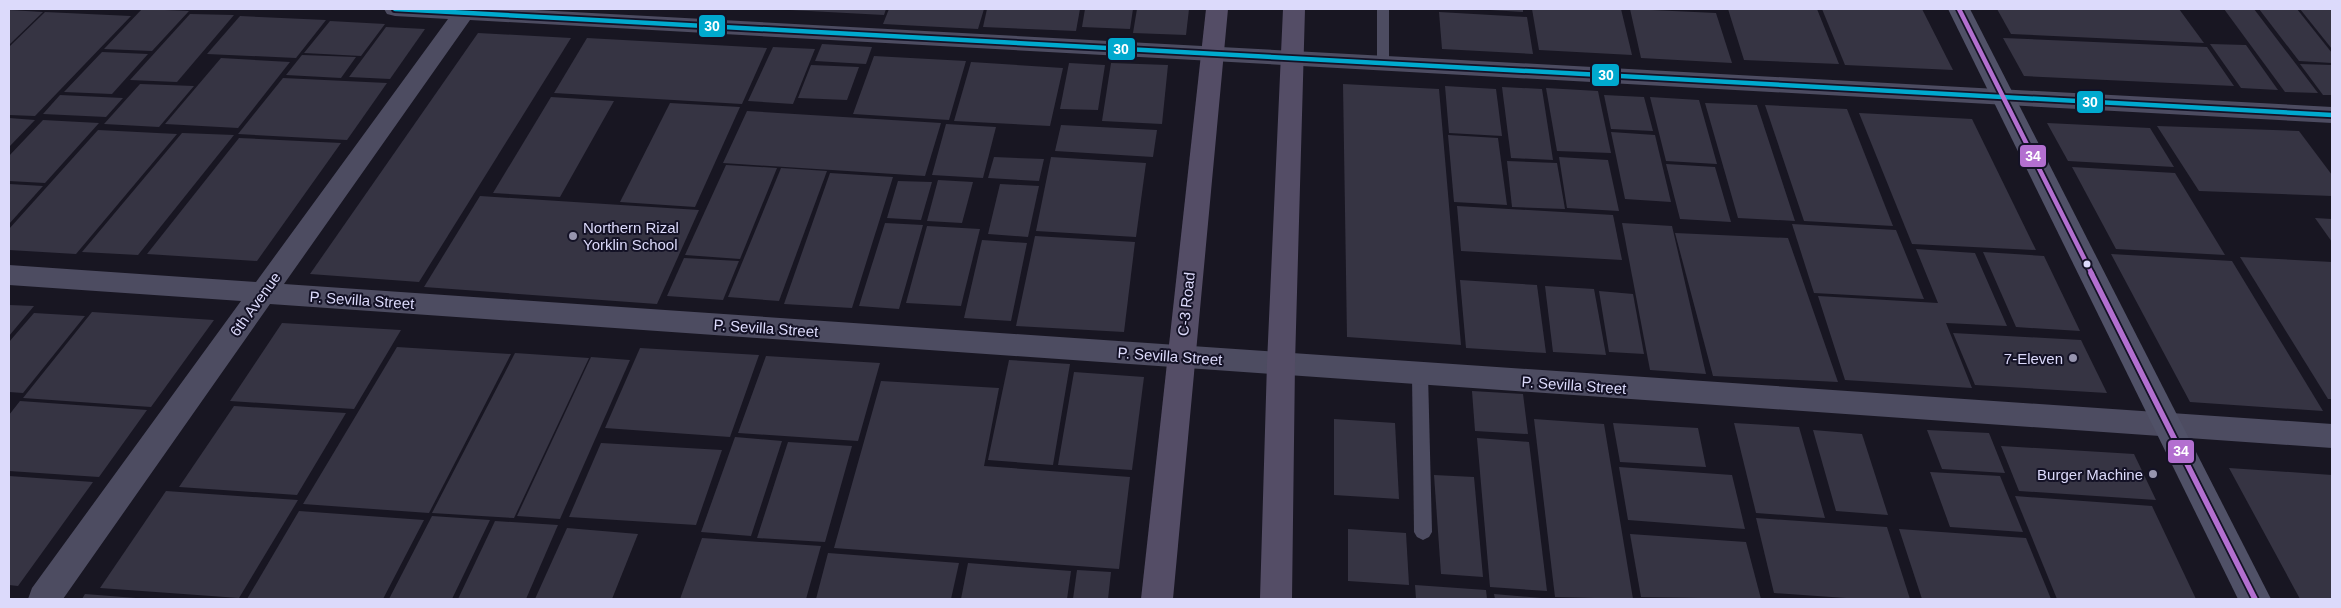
<svg xmlns="http://www.w3.org/2000/svg" width="2341" height="608" viewBox="0 0 2341 608" font-family="Arial,sans-serif">
	<style>
		.building { fill: #363443 }
		.lines { fill: none; stroke-linecap: round; stroke-linejoin: round }
		.lane { fill: #4d4c61; fill-rule: evenodd }
		.street { fill: #4d4c61; fill-rule: evenodd }
		.secondary { fill: #505167; fill-rule: evenodd }
		.primary { fill: #544d66; fill-rule: evenodd }
		.bus-1-casing { stroke: #141226; stroke-width: 8 }
		.bus-2-far1-casing { stroke: #141226; stroke-width: 8 }
		.bus-2-casing { stroke: #141226; stroke-width: 9 }
		.bus-1 { stroke: #00a9ce; stroke-width: 4.5 }
		.bus-2-far1 { stroke: #b36fd0; stroke-width: 4.5 }
		.bus-2 { stroke: #b36fd0; stroke-width: 5.5 }
		.poi-dot { fill: #9795af; stroke: #141226; stroke-width: 2 }
		.bus-dot { fill: #dcdafb; stroke: #141226; stroke-width: 2 }
		.labels { text-anchor: middle; dominant-baseline: central; stroke-width: 4; stroke-linejoin: round; paint-order: stroke }
		.poi-label { font-size: 15px; fill: #dcdafb; stroke: #141226; text-anchor: end }
		.street-label { font-size: 15px; fill: #dcdafb; stroke: #141226 }
		.line-badge { stroke: #141226; stroke-width: 2 }
		.badge-label { font-size: 14px; text-anchor: middle; font-weight: bold; fill: #fff }
	</style>
	<rect width="100%" height="100%" fill="#181622"/>
	<g class="building">
		<path d="M142 9 189 11 152 51 104 49Z"/>
		<path d="M791 9H886L884 15 790 10Z"/>
		<path d="M889 9H984L978 29 883 24Z"/>
		<path d="M987 9H1080L1076 31 983 27Z"/>
		<path d="M1085 9H1133L1130 29 1082 27Z"/>
		<path d="M1137 9H1189L1186 35 1133 33Z"/>
		<path d="M1490 9H1523V12L1490 10Z"/>
		<path d="M1532 9H1621L1632 55 1539 50Z"/>
		<path d="M1630 9 1716 13 1732 63 1641 58Z"/>
		<path d="M1728 9H1817L1839 64 1744 60Z"/>
		<path d="M1822 9H1922L1953 70 1845 65Z"/>
		<path d="M1997 9H2179L2204 43 2011 34Z"/>
		<path d="M2224 9H2254L2318 93 2285 92Z"/>
		<path d="M2259 9H2297L2332 53V63L2299 61Z"/>
		<path d="M2300 9H2332V49Z"/>
		<path d="M9 10 43 12 9 45Z"/>
		<path d="M45 12 131 16 35 116 9 115V47Z"/>
		<path d="M1439 12 1527 17 1533 54 1442 49Z"/>
		<path d="M190 14 234 15 177 82 130 80Z"/>
		<path d="M240 16 326 20 296 58 207 54Z"/>
		<path d="M330 21 385 24 361 56 304 53Z"/>
		<path d="M386 27 425 29 390 79 349 77Z"/>
		<path d="M478 33 571 38 419 282 310 274Z"/>
		<path d="M587 38 767 48 742 104 554 93Z"/>
		<path d="M2003 38 2207 47 2234 86 2024 76Z"/>
		<path d="M822 44 872 47 866 64 815 61Z"/>
		<path d="M2210 44 2246 45 2278 90 2241 88Z"/>
		<path d="M773 47 815 49 793 104 748 101Z"/>
		<path d="M102 52 148 54 112 94 64 92Z"/>
		<path d="M302 55 356 57 341 78 286 75Z"/>
		<path d="M874 56 966 61 949 120 853 114Z"/>
		<path d="M221 58 290 62 238 128 165 124Z"/>
		<path d="M971 62 1063 68 1050 126 954 121Z"/>
		<path d="M1069 63 1105 65 1098 110 1060 109Z"/>
		<path d="M1111 63 1168 65 1162 124 1102 121Z"/>
		<path d="M2300 64 2332 65V95H2323Z"/>
		<path d="M811 65 859 67 847 100 798 98Z"/>
		<path d="M283 78 387 83 347 140 238 134Z"/>
		<path d="M140 84 194 86 159 127 104 124Z"/>
		<path d="M1343 84 1439 89 1461 345 1347 337Z"/>
		<path d="M1445 86 1496 89 1502 136 1449 133Z"/>
		<path d="M1502 87 1542 89 1553 160 1511 158Z"/>
		<path d="M1546 88 1598 91 1611 153 1557 151Z"/>
		<path d="M60 95 123 98 106 117 43 114Z"/>
		<path d="M1604 95 1644 97 1653 131 1611 129Z"/>
		<path d="M551 97 614 101 560 197 493 193Z"/>
		<path d="M1650 97 1699 100 1717 164 1666 161Z"/>
		<path d="M670 103 740 107 695 207 620 202Z"/>
		<path d="M1705 103 1757 105 1795 221 1738 218Z"/>
		<path d="M1765 105 1847 109 1893 226 1804 221Z"/>
		<path d="M747 111 941 123 925 176 723 163Z"/>
		<path d="M1859 113 1972 119 2036 250 1912 244Z"/>
		<path d="M9 118 35 120 9 147Z"/>
		<path d="M43 120 99 123 45 183 9 181V156Z"/>
		<path d="M2047 123 2150 128 2174 167 2068 161Z"/>
		<path d="M946 124 996 127 983 178 932 175Z"/>
		<path d="M1061 125 1157 130 1153 157 1055 151Z"/>
		<path d="M2157 126 2299 131 2332 175V196L2199 191Z"/>
		<path d="M98 130 177 134 76 254 9 250V229Z"/>
		<path d="M1611 132 1655 135 1671 202 1625 199Z"/>
		<path d="M182 133 234 135 138 255 82 252Z"/>
		<path d="M1448 135 1498 138 1507 205 1454 202Z"/>
		<path d="M239 138 341 143 257 261 147 254Z"/>
		<path d="M994 157 1044 159 1039 181 988 178Z"/>
		<path d="M1051 157 1146 163 1136 237 1036 231Z"/>
		<path d="M1559 157 1608 160 1619 211 1567 208Z"/>
		<path d="M1507 161 1557 163 1565 209 1512 207Z"/>
		<path d="M1666 164 1715 167 1731 222 1680 219Z"/>
		<path d="M726 165 777 168 740 259 685 255Z"/>
		<path d="M2072 167 2175 173 2225 255 2116 249Z"/>
		<path d="M781 168 827 171 779 301 728 297Z"/>
		<path d="M830 173 893 177 852 308 784 304Z"/>
		<path d="M938 180 973 182 962 223 927 221Z"/>
		<path d="M898 181 932 182 921 220 887 218Z"/>
		<path d="M9 184 43 186 9 224Z"/>
		<path d="M1000 184 1039 186 1028 237 988 234Z"/>
		<path d="M480 196 699 210 657 304 424 287Z"/>
		<path d="M1457 206 1613 215 1622 260 1461 251Z"/>
		<path d="M2315 218 2332 219V242Z"/>
		<path d="M885 223 923 225 899 309 859 306Z"/>
		<path d="M1622 223 1672 226 1706 374 1650 370Z"/>
		<path d="M1792 224 1896 230 1924 299 1814 293Z"/>
		<path d="M927 226 980 229 961 306 906 303Z"/>
		<path d="M1675 233 1788 238 1838 382 1713 376Z"/>
		<path d="M1035 236 1135 242 1124 332 1016 326Z"/>
		<path d="M982 240 1027 243 1011 321 964 318Z"/>
		<path d="M1916 249 1975 253 2007 326 1946 323 1972 388 1845 380 1818 296 1938 303Z"/>
		<path d="M1983 252 2044 256 2080 331 2016 327Z"/>
		<path d="M2111 254 2232 261 2323 411 2190 402Z"/>
		<path d="M2240 257 2332 262V399H2328Z"/>
		<path d="M684 258 739 261 723 300 667 296Z"/>
		<path d="M1460 280 1537 285 1546 353 1466 348Z"/>
		<path d="M1545 286 1594 289 1606 355 1553 352Z"/>
		<path d="M1599 291 1633 294 1644 354 1609 352Z"/>
		<path d="M9 305 34 306 9 336Z"/>
		<path d="M92 312 214 320 151 407 23 398Z"/>
		<path d="M34 313 85 316 23 393 9 392V342Z"/>
		<path d="M282 323 401 330 354 409 230 401Z"/>
		<path d="M1953 333 2081 340 2107 393 1975 385Z"/>
		<path d="M397 347 511 354 429 513 303 504Z"/>
		<path d="M640 348 759 355 730 437 605 428Z"/>
		<path d="M515 353 589 358 514 518 432 513Z"/>
		<path d="M766 356 880 363 858 441 738 433Z"/>
		<path d="M591 357 630 360 560 519 517 516Z"/>
		<path d="M1009 360 1070 364 1053 465 988 460Z"/>
		<path d="M1074 372 1144 377 1132 470 1058 465Z"/>
		<path d="M881 381 999 388 984 466 1130 477 1119 569 834 548Z"/>
		<path d="M1472 391 1523 394 1528 434 1475 431Z"/>
		<path d="M20 401 147 410 99 477 9 471V415Z"/>
		<path d="M234 406 346 413 297 495 179 487Z"/>
		<path d="M1334 419 1395 423 1399 499 1334 495Z"/>
		<path d="M1534 419 1604 424 1633 599 1555 597Z"/>
		<path d="M1613 423 1698 428 1706 467 1620 462Z"/>
		<path d="M1734 423 1799 427 1825 518 1756 513Z"/>
		<path d="M1813 430 1862 434 1888 515 1836 511Z"/>
		<path d="M1927 430 1989 433 2005 473 1942 469Z"/>
		<path d="M735 437 782 441 751 536 701 532Z"/>
		<path d="M1477 438 1529 442 1547 591 1490 587Z"/>
		<path d="M788 442 852 446 825 542 757 538Z"/>
		<path d="M601 443 722 450 696 525 569 517Z"/>
		<path d="M2001 446 2134 454 2156 500 2019 491Z"/>
		<path d="M1619 467 1732 475 1745 529 1628 520Z"/>
		<path d="M2229 468 2332 475V599H2300Z"/>
		<path d="M1930 472 2000 476 2023 532 1950 527Z"/>
		<path d="M1434 475 1474 477 1483 577 1441 574Z"/>
		<path d="M9 476 93 482 18 586 9 585Z"/>
		<path d="M166 491 298 500 239 598 100 588Z"/>
		<path d="M2015 496 2152 506 2196 599H2057Z"/>
		<path d="M299 511 424 520 383 599H247Z"/>
		<path d="M432 516 490 520 452 599H389Z"/>
		<path d="M1756 518 1887 527 1910 599H1860L1774 593Z"/>
		<path d="M495 521 558 525 526 599H458Z"/>
		<path d="M567 528 638 534 612 599H535Z"/>
		<path d="M1348 529 1406 533 1409 585 1348 581Z"/>
		<path d="M1899 529 2026 538 2051 599H1922Z"/>
		<path d="M1630 534 1746 542 1761 599 1641 597Z"/>
		<path d="M702 538 821 546 806 599H680Z"/>
		<path d="M828 553 959 563 951 599H816Z"/>
		<path d="M968 563 1071 571 1067 599H961Z"/>
		<path d="M1077 570 1111 572 1108 599H1073Z"/>
		<path d="M1415 585 1486 590 1487 599H1416Z"/>
		<path d="M85 594 136 598V599H82Z"/>
		<path d="M1494 594 1542 598V599H1495Z"/>
	</g>
	<g class="lines">
		<g class="lane">
			<path d="M1377 9H1389V63L1383 67 1377 63Z"/>
			<path d="M1420 368 1426 370 1428 374 1432 532 1429 537 1423 540 1417 537 1414 532 1412 374 1414 370Z"/>
		</g>
		<path class="street" d="M384 9H517L2332 107V123L470 20 284 284 2332 424V448L270 304 63 599H28L32 588 241 301 9 285V265L256 282 448 19 395 16 387 14Z"/>
		<path class="secondary" d="M1948 9H1970L2271 599H2238Z"/>
		<g class="primary">
			<path d="M1206 9H1228L1173 599H1141Z"/>
			<path d="M1283 9H1305L1295 363 1292 599H1260L1267 363Z"/>
		</g>
		<g class="bus-1-casing">
			<path id="bus-1" d="M395 9 2332 115"/>
		</g>
		<g class="bus-2-far1-casing">
			<path id="bus-2-far1" d="M1959 9 2092 274"/>
		</g>
		<g class="bus-2-casing">
			<path id="bus-2" d="M2091 273 2255 599"/>
		</g>
		<use href="#bus-1" class="bus-1"/>
		<use href="#bus-2-far1" class="bus-2-far1"/>
		<use href="#bus-2" class="bus-2"/>
	</g>
	<g class="poi-dot">
		<circle cx="573" cy="236" r="5"/>
		<circle cx="2073" cy="358" r="5"/>
		<circle cx="2153" cy="474" r="5"/>
	</g>
	<circle class="bus-dot" cx="2087" cy="264" r="4.5"/>
	<g class="labels">
		<g class="poi-label">
			<text x="583" y="227" text-anchor="start">Northern Rizal<tspan x="583" dy="17">Yorklin School</tspan></text>
			<text x="2063" y="358">7-Eleven</text>
			<text x="2143" y="474">Burger Machine</text>
		</g>
		<g class="street-label">
			<text transform="translate(362 300) rotate(4)">P. Sevilla Street</text>
			<text transform="translate(255 304) rotate(-54)">6th Avenue</text>
			<text transform="translate(1186 304) rotate(-84)">C-3 Road</text>
			<text transform="translate(766 328) rotate(4)">P. Sevilla Street</text>
			<text transform="translate(1170 356) rotate(4)">P. Sevilla Street</text>
			<text transform="translate(1574 385) rotate(4)">P. Sevilla Street</text>
		</g>
	</g>
	<g class="line-badge">
		<rect x="698" y="14" width="28" height="24" rx="5" fill="#00a9ce"/>
		<rect x="1107" y="37" width="29" height="24" rx="5" fill="#00a9ce"/>
		<rect x="1591" y="63" width="29" height="24" rx="5" fill="#00a9ce"/>
		<rect x="2076" y="90" width="28" height="24" rx="5" fill="#00a9ce"/>
		<rect x="2019" y="144" width="28" height="24" rx="5" fill="#b36fd0"/>
		<rect x="2167" y="439" width="28" height="25" rx="5" fill="#b36fd0"/>
	</g>
	<g class="badge-label">
		<text x="712" y="31">30</text>
		<text x="1121" y="54">30</text>
		<text x="1606" y="80">30</text>
		<text x="2090" y="107">30</text>
		<text x="2033" y="161">34</text>
		<text x="2181" y="456">34</text>
	</g>
	<rect width="2341" height="608" fill="none" stroke="#dcdafb" stroke-width="20"/>
</svg>
